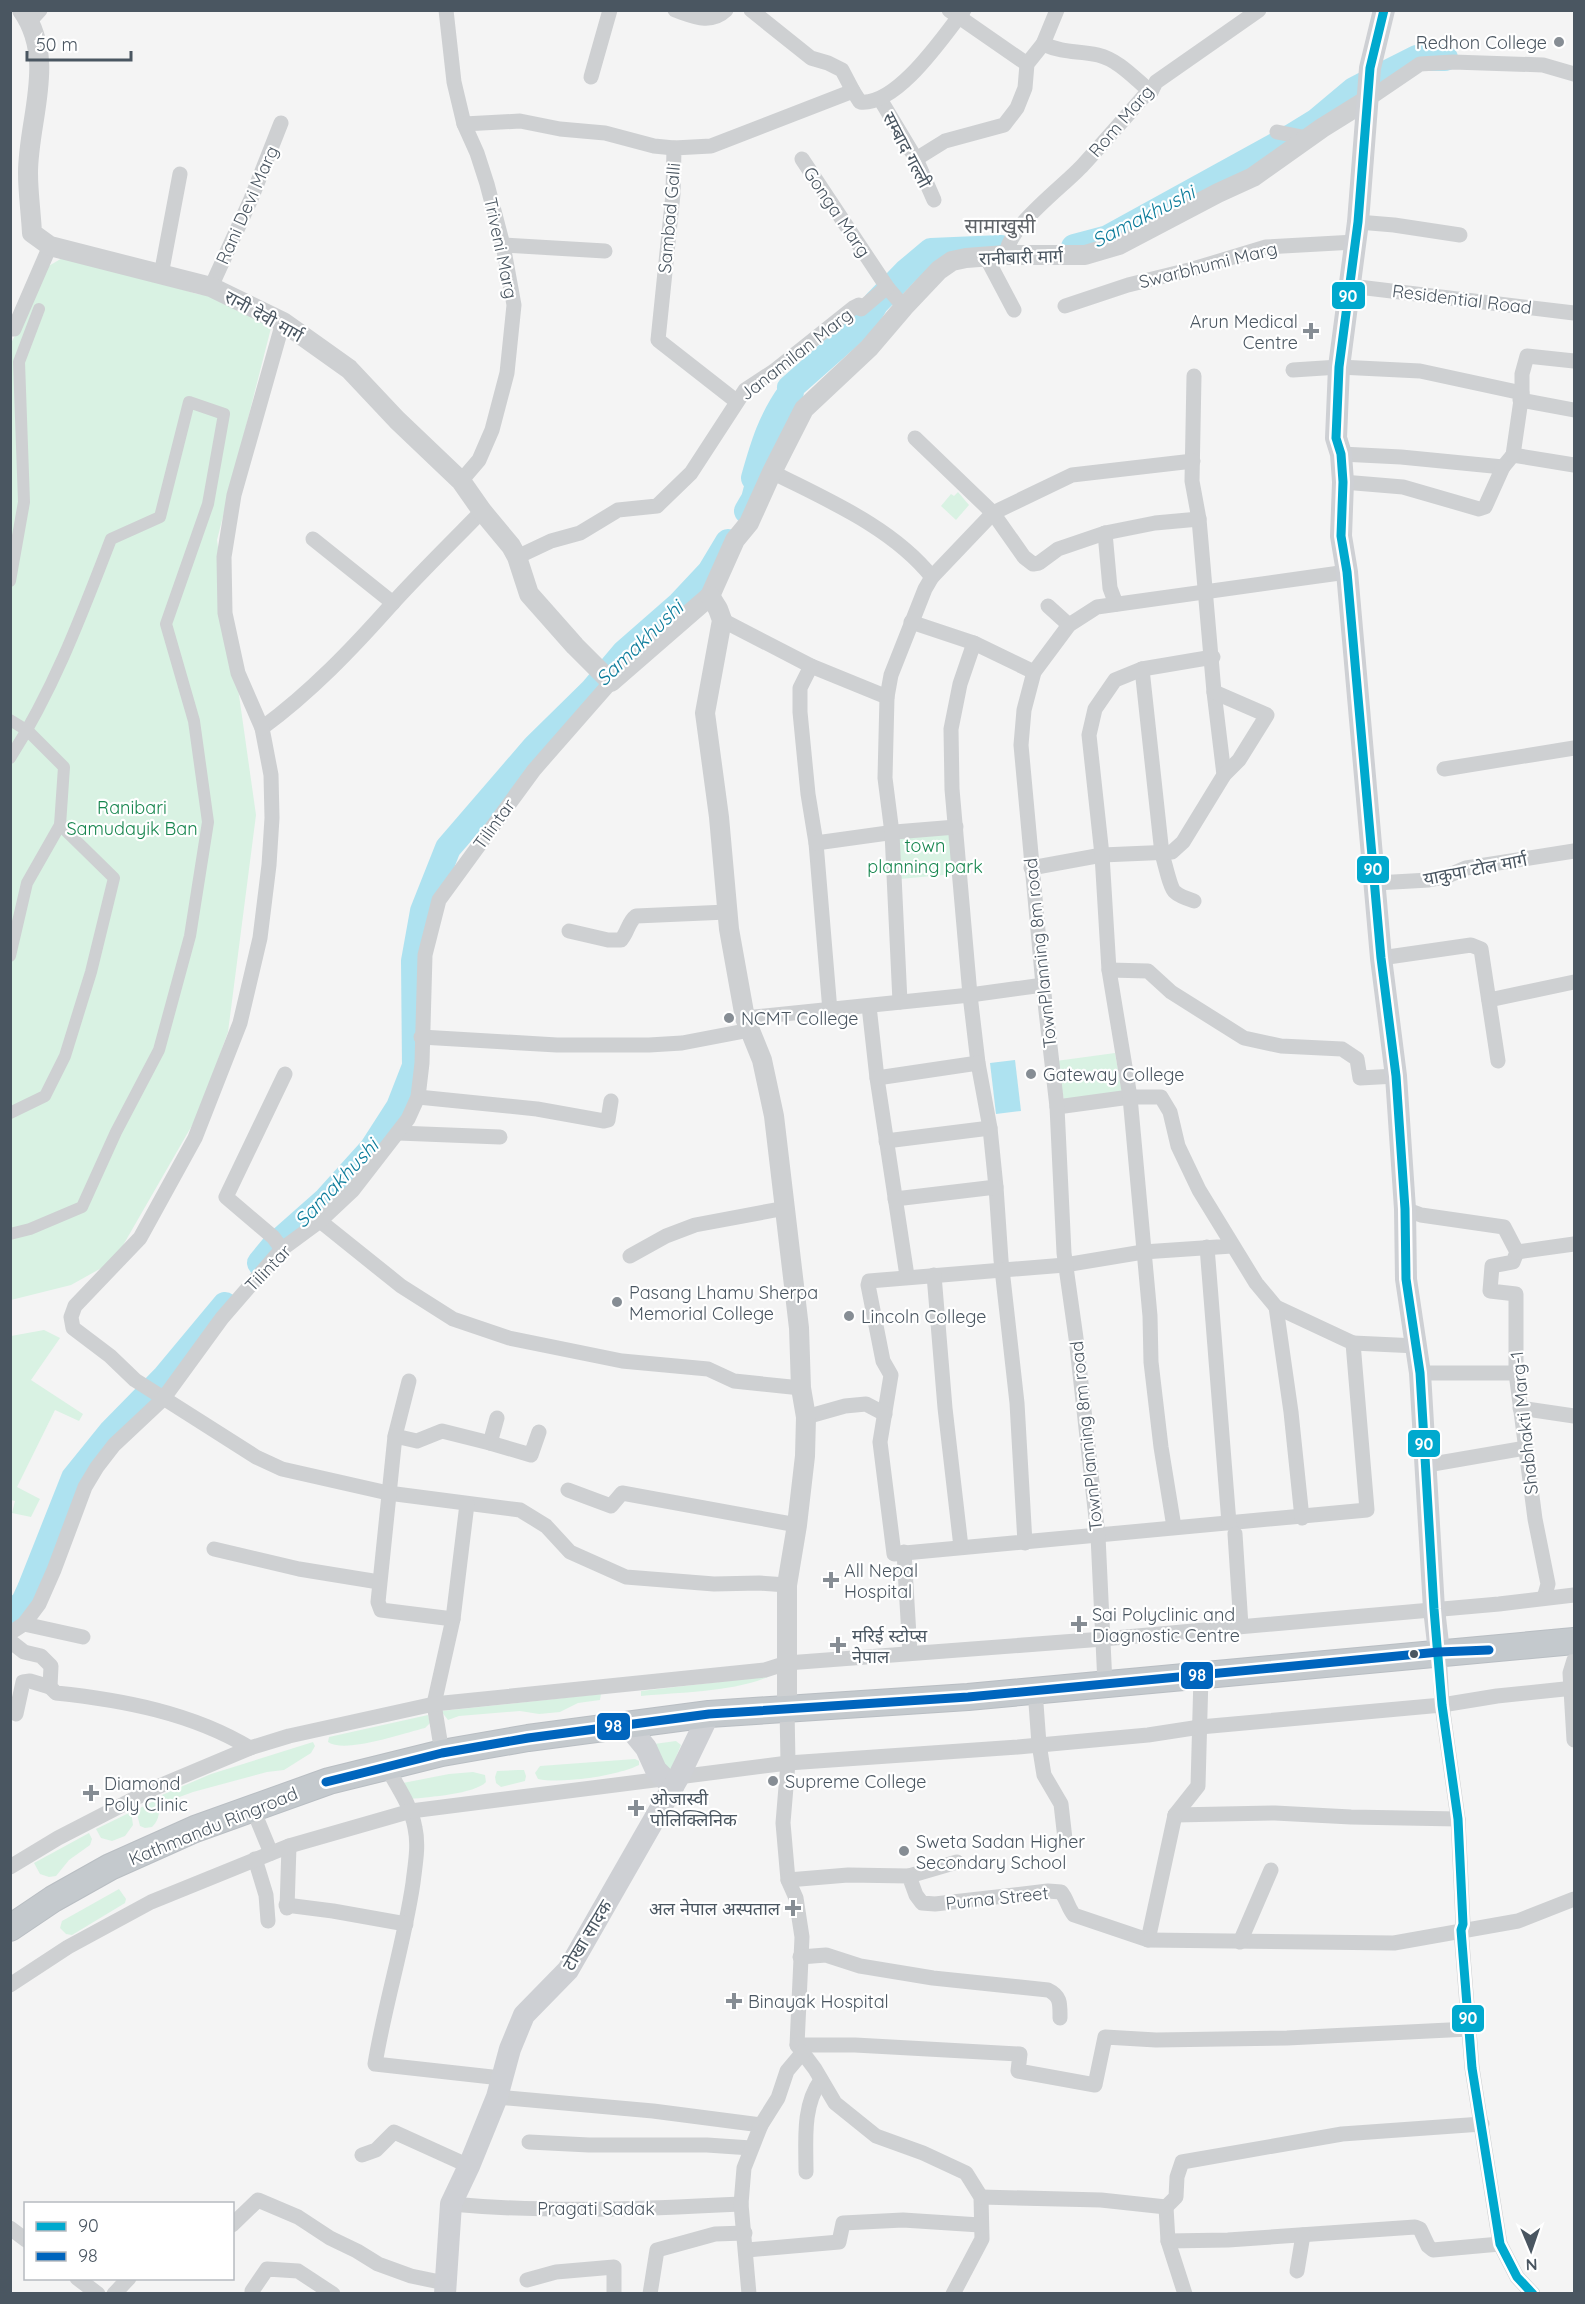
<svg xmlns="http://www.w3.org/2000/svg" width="1585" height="2304" viewBox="0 0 1585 2304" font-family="Quicksand,'Noto Sans Devanagari',sans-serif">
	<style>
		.green { fill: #d9f2e3 }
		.water { fill: #aee2f0 }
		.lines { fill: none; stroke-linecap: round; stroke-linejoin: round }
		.river { stroke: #aee2f0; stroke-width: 26 }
		.trunk-casing { stroke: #b9bec3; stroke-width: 28 }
		.pedestrian { stroke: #ced0d2; stroke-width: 12 }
		.minor { stroke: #ced0d2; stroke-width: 15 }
		.tertiary { stroke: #ced0d2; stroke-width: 20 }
		.secondary { stroke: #ced0d4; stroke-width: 22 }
		.trunk { stroke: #c4c9cd; stroke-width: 26 }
		.bus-1-casing { stroke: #fff; stroke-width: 14 }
		.bus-2-casing { stroke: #fff; stroke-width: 14 }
		.bus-1 { stroke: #00a9ce; stroke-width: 9 }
		.bus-2 { stroke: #0065bd; stroke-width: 9 }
		.poi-dot { fill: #868d94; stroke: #fff; stroke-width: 2 }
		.bus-dot { fill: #4a5661; stroke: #fff; stroke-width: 2 }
		.labels { text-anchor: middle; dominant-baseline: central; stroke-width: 4.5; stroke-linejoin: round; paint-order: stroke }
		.poi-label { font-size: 18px; fill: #4a5661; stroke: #fff; text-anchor: start }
		.street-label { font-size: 18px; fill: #4a5661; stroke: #fff }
		.park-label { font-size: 18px; fill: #17864f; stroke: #fff }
		.water-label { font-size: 20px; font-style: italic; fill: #0c7c9b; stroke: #fff }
		.neighbourhood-label { font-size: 20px; fill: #5f6368; stroke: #fff }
		.line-badge { stroke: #fff; stroke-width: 2 }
		.badge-label { font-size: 16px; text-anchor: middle; font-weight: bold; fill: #fff }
	</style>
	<rect width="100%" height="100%" fill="#f4f4f4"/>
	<g class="green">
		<path d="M69 254 197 294 213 296 271 328 217 540 256 815 228 1032 198 1115 114 1261 71 1285 11 1300 10 345 30 308 47 267Z"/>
		<path d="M958 492 969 505 956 520 941 506 951 494 954 496Z"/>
		<path d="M950 832 954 874 900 879 896 836Z"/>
		<path d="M1115 1053 1122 1092 1064 1100 1056 1061Z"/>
		<path d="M44 1330 60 1338 31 1380 83 1414 79 1421 55 1410 17 1487 40 1499 31 1517 12 1513 15 1501 11 1500V1336Z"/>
		<path d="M770 1676C734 1692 681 1692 641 1696V1691Z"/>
		<path d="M601 1694 600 1700 578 1703 560 1712 539 1714 520 1711 459 1716 448 1720 441 1711Z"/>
		<path d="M428 1715 430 1723 425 1728C404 1733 345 1754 328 1742L329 1737Z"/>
		<path d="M676 1741 681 1745 669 1774 654 1744Z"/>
		<path d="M313 1742 315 1746 311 1753 284 1770 267 1772 193 1792 166 1802 162 1795 211 1774Z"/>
		<path d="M635 1759 639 1761V1765C617 1776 561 1784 538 1779L535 1773 540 1766Z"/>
		<path d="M518 1770H524L526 1776 525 1781 501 1787 496 1783 495 1777 497 1771Z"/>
		<path d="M473 1772 485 1775 486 1782C475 1794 428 1797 411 1799L403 1783 449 1774Z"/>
		<path d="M156 1800C161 1809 160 1819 152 1827L145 1828 140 1826 136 1810Z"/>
		<path d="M131 1812 133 1825 125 1836 112 1841 101 1838 96 1829Z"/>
		<path d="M89 1833 92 1839 90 1845 69 1860 56 1876 49 1877 40 1874 34 1863Z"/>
		<path d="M119 1889 126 1899 125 1903 72 1935 66 1934 60 1928 62 1921Z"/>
	</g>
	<path class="water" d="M1015 1060 1021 1111 996 1114 990 1063Z"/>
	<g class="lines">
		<g class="river">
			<path d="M1074 247 1108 238 1291 137 1317 121 1354 90 1377 78 1417 58H1445"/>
			<path d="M747 511 754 499 759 480 754 478C763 446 771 419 791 392L790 388 850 335 865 321 876 303 906 272 931 251 1001 248"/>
			<path d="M260 1263 274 1246 326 1200 372 1149 399 1107 415 1066 414 961 423 911 448 848 535 747 592 691 624 653 680 604 710 572 728 542"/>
			<path d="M10 1616 24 1602 30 1589 74 1478 112 1431 165 1377 225 1305"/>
		</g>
		<g class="trunk-casing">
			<path id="trunk" d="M10 1928 53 1899 110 1867 195 1829 329 1781 442 1753 528 1738 709 1714 968 1697 1574 1641"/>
		</g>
		<g class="pedestrian">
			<path d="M10 581 24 502 19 362 39 309"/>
			<path d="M10 720 28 731 64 767 60 825 27 883 10 956"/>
			<path d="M10 758C54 689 82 614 111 539L160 517 189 402 224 414 208 504 166 624 194 721 208 822 190 936 159 1050 116 1132 82 1207 30 1229 10 1234"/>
			<path d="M10 1113 45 1096 65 1056 91 972 114 878 60 825"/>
		</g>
		<g class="minor">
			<path d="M446 10 454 82 464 124 477 153 487 184 503 245 514 305 507 373 492 430 479 460 461 481"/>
			<path d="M675 10C693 16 710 25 726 10"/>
			<path d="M751 10 811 58 828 63 842 70 853 91"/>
			<path d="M949 10 1027 64"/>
			<path d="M30 21 40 10"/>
			<path d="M1043 44C1066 54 1076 50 1098 55 1119 60 1135 79 1151 92"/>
			<path d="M591 77 610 10"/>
			<path d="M880 99 916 159 934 200"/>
			<path d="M1367 100 1420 64 1453 62 1543 65 1574 74"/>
			<path d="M464 124 520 121 560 129 605 133 654 146 674 148"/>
			<path d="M1277 132 1307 138"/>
			<path d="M802 159 887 287 904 307"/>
			<path d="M916 159 945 141 1004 125 1017 108 1025 88 1027 64 1043 44 1057 10"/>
			<path d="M1358 222 1394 225 1460 235"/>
			<path d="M503 245 605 251"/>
			<path d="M1006 255C1008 226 1064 186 1083 165 1104 142 1124 119 1145 95L1151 92 1156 82 1259 10"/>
			<path d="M986 257 1014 310"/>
			<path d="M161 275 180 174"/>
			<path d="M1350 286 1574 313"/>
			<path d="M211 287 251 199 281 123"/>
			<path d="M1065 306 1128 285 1193 269 1266 247 1355 242"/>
			<path d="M10 329H14L50 246"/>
			<path d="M1293 370 1339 367 1420 371 1522 393"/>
			<path d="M1194 376 1192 481 1199 519 1214 692 1224 775"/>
			<path d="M1520 400 1574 410"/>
			<path d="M736 401 658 340 673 194 674 148 711 146 853 91 860 102C897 106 943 37 964 10"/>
			<path d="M915 438 993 513 1024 557 1033 564 1039 563 1058 549 1105 533 1155 523 1199 519"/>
			<path d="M1341 454 1401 457 1503 467 1513 455 1574 465"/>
			<path d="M1513 455 1522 393V374L1527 356 1574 361"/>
			<path d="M772 472C827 500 892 527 932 577"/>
			<path d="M1343 482 1403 487 1479 509 1485 507 1503 467"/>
			<path d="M482 511C452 542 421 572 392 604 352 649 311 692 262 728L271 775 272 818 269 865 260 938 240 1023 195 1138 140 1238 75 1306 71 1317 73 1328 110 1356 135 1380 256 1457 282 1469 388 1493 520 1510 546 1526 570 1552 626 1577 714 1584 759 1583 787 1585"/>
			<path d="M1105 533 1110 588 1116 604"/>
			<path d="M313 539 393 603"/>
			<path d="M517 557 551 541 580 533 618 510 657 506 691 473 745 390 774 371 853 308 859 305 861 309 887 287"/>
			<path d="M1048 606 1069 625"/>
			<path d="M722 620 811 666 887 697"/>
			<path d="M911 622 974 643 1034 672"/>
			<path d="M974 643 960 684 951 729 952 789 970 995 978 1063 990 1128 996 1187 1001 1260 1017 1403 1025 1543"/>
			<path d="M811 666 800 688V712L808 794 816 843 830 1011"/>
			<path d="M1142 669 1162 854C1165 863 1170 888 1175 892 1179 896 1188 899 1194 901"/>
			<path d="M262 728 238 673 225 613 224 557 234 495 283 322"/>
			<path d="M1444 769 1574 748"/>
			<path d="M816 843 895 832 956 827"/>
			<path d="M1031 868 1102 855 1172 852 1183 842 1224 775 1239 760 1267 715 1214 692"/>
			<path d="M1376 883 1429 880 1445 877 1466 868 1574 851"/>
			<path d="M569 931 608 940H621C628 932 628 922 636 916L727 912"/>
			<path d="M1381 958 1471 945 1481 949 1498 1061"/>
			<path d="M1109 970 1148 971 1171 992 1244 1038 1281 1046 1342 1049 1357 1059 1360 1078 1396 1076"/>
			<path d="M1489 1000 1574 982"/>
			<path d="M900 1002 892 833 885 778 887 697 891 675 925 589 932 577 993 513 1072 475 1193 461"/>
			<path d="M869 1006 877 1078 907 1276"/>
			<path d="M745 1018 970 995 1043 985"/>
			<path d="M421 1037 557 1045H649L682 1043 750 1030"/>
			<path d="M877 1078 978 1063"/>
			<path d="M418 1097 537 1109 604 1121 608 1120 611 1101"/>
			<path d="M1057 1107 1130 1097H1161L1170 1112 1178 1146 1199 1190 1256 1283 1276 1307 1353 1343 1367 1510 894 1554 880 1442 891 1375 883 1361 868 1285 869 1281 1065 1265 1143 1252 1232 1246"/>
			<path d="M398 1133 500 1137"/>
			<path d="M886 1141 990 1128"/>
			<path d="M895 1199 996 1187"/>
			<path d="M1405 1209 1421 1215 1504 1227 1517 1252 1513 1262 1492 1266 1490 1291 1516 1294V1373L1535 1519 1548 1584 1544 1598"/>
			<path d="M320 1221 401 1286 453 1319 509 1338 622 1361 708 1369 734 1381 801 1388"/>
			<path d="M1207 1247 1229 1523"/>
			<path d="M282 1249 273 1237 226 1197 285 1074"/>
			<path d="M1517 1252 1574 1244"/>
			<path d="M630 1256 666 1236 695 1225 786 1208"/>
			<path d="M934 1275 945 1408 961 1547"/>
			<path d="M1276 1307 1291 1412 1302 1518"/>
			<path d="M1353 1343 1417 1346"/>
			<path d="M1420 1373H1516"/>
			<path d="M1520 1408 1574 1416"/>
			<path d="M806 1417 845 1406 866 1404 885 1414"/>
			<path d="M395 1436 409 1381"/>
			<path d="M490 1443 531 1455 539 1432"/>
			<path d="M1427 1465 1526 1448"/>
			<path d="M568 1490 611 1506 622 1493 797 1525"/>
			<path d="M1174 1527 1161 1447 1151 1362 1150 1316 1130 1097 1109 970 1102 855 1089 735 1095 709 1115 680 1142 669 1213 657"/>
			<path d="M1235 1534 1241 1626"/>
			<path d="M214 1549 299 1569 379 1582"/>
			<path d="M904 1552 910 1653"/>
			<path d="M453 1619 381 1610 378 1602 395 1436 417 1441 442 1431 490 1443 497 1418"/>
			<path d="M24 1624 83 1637"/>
			<path d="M10 1633 24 1624 39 1604 54 1570 85 1487 97 1467 114 1445 163 1399 222 1318 282 1249 320 1221 353 1190 408 1119 418 1097 422 1063 425 955 439 900 534 770 611 682"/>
			<path d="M10 1641 24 1652 41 1656 51 1666 50 1687 56 1693C123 1700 192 1713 250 1748"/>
			<path d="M1439 1652 1442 1705 1458 1819 1463 1924 1461 1930 1472 2068 1500 2244 1517 2277 1533 2294"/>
			<path d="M1574 1660 1570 1673 1574 1740"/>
			<path d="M1105 1684 1098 1536 1076 1338 1064 1253 1057 1107 1043 985 1021 745 1024 710 1034 672 1069 625 1097 607 1347 572"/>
			<path d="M1035 1690 1039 1744 1044 1775 1061 1804 1065 1839"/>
			<path d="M787 1708 788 1763 783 1823 788 1880 796 1898 802 1937 797 2045 815 2069 835 2103 876 2136 923 2153 966 2173 981 2197 982 2239 953 2294"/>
			<path d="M16 1714 23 1682 30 1681 50 1687"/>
			<path d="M442 1753 434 1704 453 1619 467 1504"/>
			<path d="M386 1766C397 1786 411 1805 415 1828 419 1846 415 1865 413 1883 404 1944 385 2003 375 2064L501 2078"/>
			<path d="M252 1807 271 1853"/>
			<path d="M1175 1815 1275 1813 1351 1817 1458 1819"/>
			<path d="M1175 1815 1198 1786 1201 1676"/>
			<path d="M255 1859 266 1895 268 1921"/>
			<path d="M10 1867 58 1838 157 1787 250 1748 289 1736 434 1704 765 1670 787 1663 1103 1639 1499 1604 1574 1595"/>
			<path d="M909 1876 957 1862"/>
			<path d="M788 1880 848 1875 909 1876 916 1895 922 1903 935 1904 1048 1891 1061 1892C1067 1899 1068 1908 1074 1915L1148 1940 1175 1815"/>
			<path d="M286 1905 333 1911 406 1924"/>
			<path d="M287 1908 289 1846"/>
			<path d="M1148 1940 1394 1943 1518 1921 1574 1899"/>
			<path d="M1240 1942 1271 1870"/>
			<path d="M800 1957 826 1955 860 1966 933 1978 1048 1990C1061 1996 1060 2004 1060 2018"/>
			<path d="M10 1985 68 1947 151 1902 289 1846 411 1811 788 1763 1018 1747 1148 1735 1200 1727 1442 1705 1497 1696 1574 1688"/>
			<path d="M797 2045H855L1020 2054 1018 2071 1095 2085 1105 2037 1156 2040 1287 2038 1469 2029"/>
			<path d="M497 2097 653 2111 761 2125"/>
			<path d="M529 2142 589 2145H707L751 2148"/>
			<path d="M362 2155 376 2150 394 2132 469 2166"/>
			<path d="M806 2172C806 2141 802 2106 821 2080"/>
			<path d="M981 2197 1101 2200 1166 2207 1176 2197 1177 2177 1182 2162 1342 2134 1482 2124"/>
			<path d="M451 2204C548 2213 644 2209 741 2204"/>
			<path d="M1166 2207 1168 2241 1185 2294"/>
			<path d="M232 2225 258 2200 298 2217 330 2238 357 2251 378 2264 411 2276 445 2283"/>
			<path d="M10 2228 26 2240"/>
			<path d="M1168 2241 1228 2240 1415 2227 1420 2229 1428 2246 1433 2250 1500 2244"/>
			<path d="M747 2250 839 2242 843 2223 903 2220 980 2225"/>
			<path d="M1297 2271 1303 2235"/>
			<path d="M77 2278 98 2294"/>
			<path d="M527 2280 556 2272 614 2267V2294"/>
			<path d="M252 2291 267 2269 298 2271 333 2294"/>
			<path d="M114 2294 129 2278"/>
			<path d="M650 2294 657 2250 715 2234 745 2233"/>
			<path d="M749 2294 741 2204 744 2168 761 2125 778 2098 787 2071 803 2052"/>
		</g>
		<g class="tertiary">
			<path d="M22 10C57 60 28 119 28 173 28 193 31 213 32 233L50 246 211 287 283 322 349 369 397 420 461 481 482 511 511 546 517 557 529 594 575 646 611 682 710 596 735 540 749 523 772 472 804 409 869 348 904 307 939 270 952 261 966 258 1006 255H1085L1119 245 1218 193 1253 177 1322 128 1367 100"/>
			<path d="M710 596 718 609 722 620 705 713 719 817 729 929 745 1018 762 1060 774 1116 799 1328 801 1388 806 1417 805 1456 797 1525 787 1585V1708"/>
		</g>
		<g class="secondary">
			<path d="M1384 10 1370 68 1358 222 1339 367 1336 438 1341 454 1343 482 1341 536 1347 572 1381 958 1396 1076 1405 1209 1406 1279 1420 1373 1434 1609 1439 1652"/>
			<path d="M628 1726 646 1748 656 1770 673 1787"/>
			<path d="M445 2294 451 2204 469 2166 497 2097 510 2049 524 2015 568 1970 679 1776 709 1714"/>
		</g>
		<use href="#trunk" class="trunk"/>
		<g class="bus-1-casing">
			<path id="bus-1" d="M1384 10 1370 68 1358 222 1339 367 1336 438 1341 454 1343 482 1341 536 1347 572 1381 958 1396 1076 1405 1209 1406 1279 1420 1373 1434 1609 1442 1705 1458 1819 1463 1924 1461 1930 1472 2068 1500 2244 1517 2277 1533 2294"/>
		</g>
		<g class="bus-2-casing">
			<path id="bus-2" d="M326 1782 442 1753 528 1738 709 1714 968 1697 1439 1652 1489 1650"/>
		</g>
		<use href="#bus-1" class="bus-1"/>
		<use href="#bus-2" class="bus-2"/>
	</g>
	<g class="poi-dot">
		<circle cx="1559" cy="42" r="6"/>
		<path d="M1308 322h6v6h6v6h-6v6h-6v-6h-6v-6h6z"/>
		<circle cx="729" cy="1018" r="6"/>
		<circle cx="1031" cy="1074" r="6"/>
		<circle cx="617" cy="1302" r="6"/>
		<circle cx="849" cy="1316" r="6"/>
		<path d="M828 1571h6v6h6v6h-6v6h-6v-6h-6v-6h6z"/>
		<path d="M1076 1615h6v6h6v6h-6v6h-6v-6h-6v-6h6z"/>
		<path d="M835 1636h6v6h6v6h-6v6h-6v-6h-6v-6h6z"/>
		<circle cx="773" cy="1781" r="6"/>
		<path d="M88 1784h6v6h6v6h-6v6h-6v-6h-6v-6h6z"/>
		<path d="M633 1799h6v6h6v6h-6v6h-6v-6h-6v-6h6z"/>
		<circle cx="904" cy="1851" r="6"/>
		<path d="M790 1899h6v6h6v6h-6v6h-6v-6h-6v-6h6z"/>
		<path d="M731 1992h6v6h6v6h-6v6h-6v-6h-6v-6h6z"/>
	</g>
	<circle class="bus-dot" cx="1414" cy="1654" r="5"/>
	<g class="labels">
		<g class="poi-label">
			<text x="1547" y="42" text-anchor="end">Redhon College</text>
			<text x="1298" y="321" text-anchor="end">Arun Medical<tspan x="1298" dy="21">Centre</tspan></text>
			<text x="741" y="1018">NCMT College</text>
			<text x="1043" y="1074">Gateway College</text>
			<text x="629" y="1292">Pasang Lhamu Sherpa<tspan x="629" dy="21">Memorial College</tspan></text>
			<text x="861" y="1316">Lincoln College</text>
			<text x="844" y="1570">All Nepal<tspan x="844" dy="21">Hospital</tspan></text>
			<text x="1092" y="1614">Sai Polyclinic and<tspan x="1092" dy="21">Diagnostic Centre</tspan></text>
			<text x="852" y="1635">मरिई स्टोप्स<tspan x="852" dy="21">नेपाल</tspan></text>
			<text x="785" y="1781">Supreme College</text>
			<text x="104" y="1783">Diamond<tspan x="104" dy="21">Poly Clinic</tspan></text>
			<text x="650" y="1798">ओजास्वी<tspan x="650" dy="21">पोलिक्लिनिक</tspan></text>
			<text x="916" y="1841">Sweta Sadan Higher<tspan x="916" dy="21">Secondary School</tspan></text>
			<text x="780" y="1908" text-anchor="end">अल नेपाल अस्पताल</text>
			<text x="748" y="2001">Binayak Hospital</text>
		</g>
		<g class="street-label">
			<text transform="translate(1121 121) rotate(-49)">Rom Marg</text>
			<text transform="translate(907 150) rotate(62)">सम्बाद गल्ली</text>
			<text transform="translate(247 205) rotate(-66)">Rani Devi Marg</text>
			<text transform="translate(837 212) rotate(56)">Gonga Marg</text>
			<text transform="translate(669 218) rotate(-85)">Sambad Galli</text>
			<text transform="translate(501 248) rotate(78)">Triveni Marg</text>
			<text transform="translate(1021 257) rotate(-2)">रानीबारी मार्ग</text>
			<text transform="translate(1208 265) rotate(-14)">Swarbhumi Marg</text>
			<text transform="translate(1462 299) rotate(7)">Residential Road</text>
			<text transform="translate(264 316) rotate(29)">रानी देवी मार्ग</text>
			<text transform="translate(796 354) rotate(-38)">Janamilan Marg</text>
			<text transform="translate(494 824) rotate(-54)">Tilintar</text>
			<text transform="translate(1475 869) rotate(-11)">याकुपा टोल मार्ग</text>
			<text transform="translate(1040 953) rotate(-96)">TownPlanning 8m road</text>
			<text transform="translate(268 1268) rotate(-46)">Tilintar</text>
			<text transform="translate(1524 1423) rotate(-96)">Shabhakti Marg-1</text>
			<text transform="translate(1086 1436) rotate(-96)">TownPlanning 8m road</text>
			<text transform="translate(213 1826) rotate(-22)">Kathmandu Ringroad</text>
			<text transform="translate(997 1898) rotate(-6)">Purna Street</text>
			<text transform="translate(587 1935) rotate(-59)">टोखा सादक</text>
			<text x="596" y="2208">Pragati Sadak</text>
		</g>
		<g class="park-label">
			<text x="132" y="807">Ranibari<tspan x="132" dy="21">Samudayik Ban</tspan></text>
			<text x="925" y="845">town<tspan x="925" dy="21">planning park</tspan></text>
		</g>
		<g class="water-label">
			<text transform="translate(1143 216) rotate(-27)">Samakhushi</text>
			<text transform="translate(639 643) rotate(-44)">Samakhushi</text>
			<text transform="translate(336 1183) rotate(-47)">Samakhushi</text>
		</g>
		<g class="neighbourhood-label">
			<text x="1000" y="225">सामाखुसी</text>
		</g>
	</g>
	<g class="line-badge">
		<rect x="1331" y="281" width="35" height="29" rx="6" fill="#00a9ce"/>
		<rect x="1356" y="855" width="34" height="29" rx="6" fill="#00a9ce"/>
		<rect x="1407" y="1429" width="34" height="29" rx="6" fill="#00a9ce"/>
		<rect x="1180" y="1661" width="34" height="29" rx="6" fill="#0065bd"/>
		<rect x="596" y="1712" width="35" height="29" rx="6" fill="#0065bd"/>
		<rect x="1451" y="2004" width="34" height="29" rx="6" fill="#00a9ce"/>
	</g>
	<g class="badge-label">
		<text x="1348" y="302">90</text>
		<text x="1373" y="875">90</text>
		<text x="1424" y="1450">90</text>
		<text x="1197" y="1681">98</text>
		<text x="613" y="1732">98</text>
		<text x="1468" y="2024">90</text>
	</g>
	<rect width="1585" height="2304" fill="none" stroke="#4a5661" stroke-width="24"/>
	<rect x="24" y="2202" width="210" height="78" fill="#ffffff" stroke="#b7bbc0" stroke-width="1.5"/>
	<rect x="36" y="2222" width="30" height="9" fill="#00a9ce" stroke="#b7bbc0" stroke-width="1.5"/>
	<text x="78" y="2232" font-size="18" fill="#4a5661">90</text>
	<rect x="36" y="2252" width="30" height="9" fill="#0065bd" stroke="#b7bbc0" stroke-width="1.5"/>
	<text x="78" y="2262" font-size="18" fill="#4a5661">98</text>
	<g transform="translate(1531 2250) rotate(178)" stroke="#ffffff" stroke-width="4.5" paint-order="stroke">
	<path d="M0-4.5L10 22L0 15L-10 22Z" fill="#4a5661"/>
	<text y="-9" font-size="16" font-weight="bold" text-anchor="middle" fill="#4a5661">N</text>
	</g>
	<path d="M27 51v9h104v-9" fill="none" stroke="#4a5661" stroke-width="3"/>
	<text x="36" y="51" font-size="18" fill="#4a5661" stroke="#ffffff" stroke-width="4.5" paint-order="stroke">50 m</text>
</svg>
